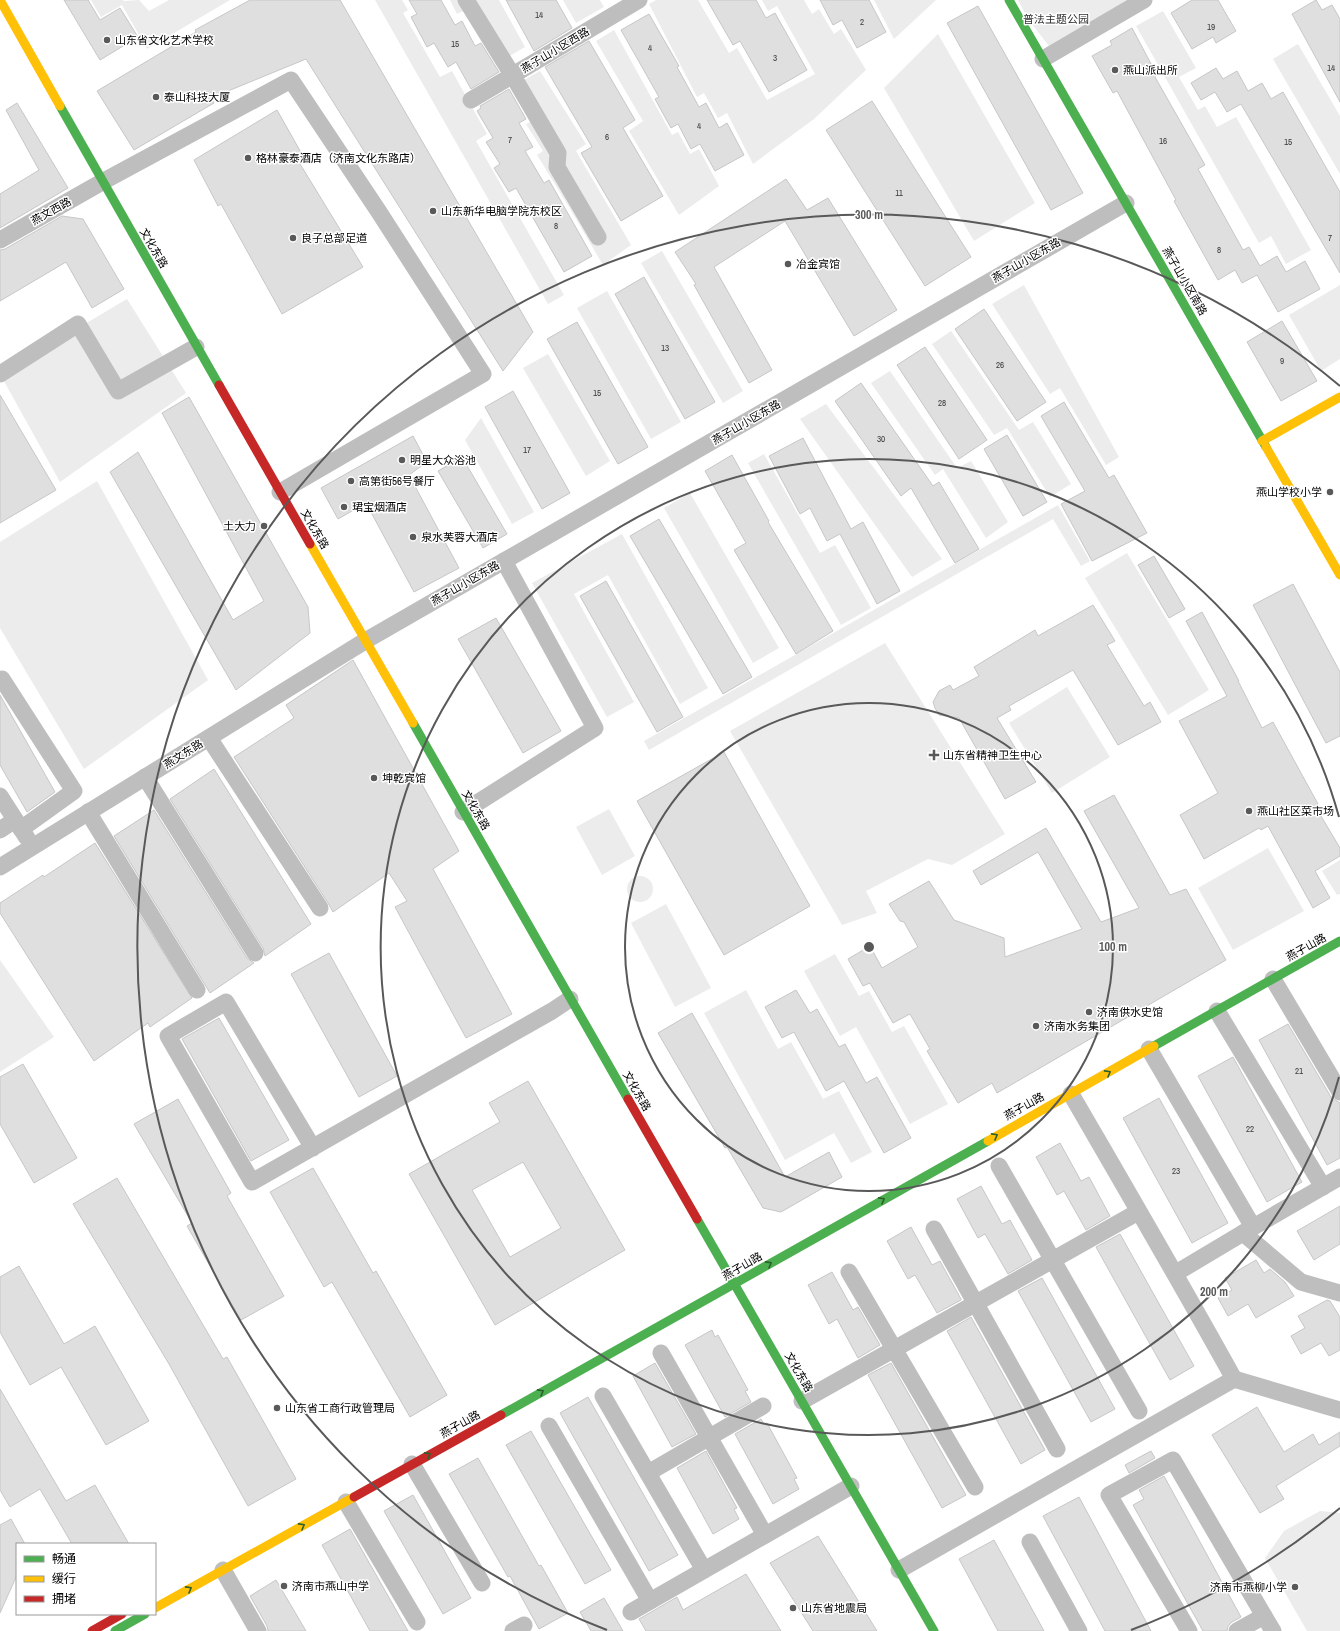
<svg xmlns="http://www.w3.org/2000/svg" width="1340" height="1631" viewBox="0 0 1340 1631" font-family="'Archivo Narrow','Noto Sans SC',sans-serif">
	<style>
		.green { fill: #ececec }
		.building { fill: #dfdfdf; stroke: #c7c7c7; fill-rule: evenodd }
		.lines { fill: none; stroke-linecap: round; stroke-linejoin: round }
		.street { stroke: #bebebe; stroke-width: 17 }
		.fast { stroke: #4caf50; stroke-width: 9 }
		.slow { stroke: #ffc107; stroke-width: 9 }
		.jam { stroke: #c62828; stroke-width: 9 }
		.oneway { stroke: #2a602c }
		.ring { fill: none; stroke: #595959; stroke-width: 2 }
		.poi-dot { fill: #595959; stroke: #fff; stroke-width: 1.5 }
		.labels { text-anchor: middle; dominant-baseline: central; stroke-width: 3; stroke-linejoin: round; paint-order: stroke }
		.number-label { font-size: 9px; fill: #383838 }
		.park-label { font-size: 11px; fill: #333; stroke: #fff }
		.poi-label { font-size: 11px; fill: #000; stroke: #fff; text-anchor: start }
		.street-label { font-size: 11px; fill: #000; stroke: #fff }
		.centre { fill: #595959; stroke: #fff; stroke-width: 2 }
		.ring-label { font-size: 12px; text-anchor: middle; font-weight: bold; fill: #595959; stroke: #fff; stroke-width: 3; stroke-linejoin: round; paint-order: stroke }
	</style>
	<rect width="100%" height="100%" fill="#fff"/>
	<g class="green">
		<path d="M91 0H123L124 1 139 0 149 11 169 0H230L147 49 122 5 101 17Z"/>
		<path d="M375 0H402L408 10 403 13 440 77 452 71 487 134 476 141 564 295 548 304Z"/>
		<path d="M450 0H499L525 47 501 61 465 10 457 14Z"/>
		<path d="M563 0H600L604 7 576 23Z"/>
		<path d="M656 0H698L729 53 737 48 767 100 815 74 777 6 768 11 762 0H804L812 14 819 9 834 34 841 29 866 70 814 119 753 164 727 113 718 118 704 93 697 97 649 4Z"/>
		<path d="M874 0H936L894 39Z"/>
		<path d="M1018 0H1128L1049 46 1028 19Z"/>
		<path d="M1163 11 1196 68 1179 77 1198 110 1205 106 1217 127 1236 117 1311 250 1286 264 1271 236 1259 243 1136 26Z"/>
		<path d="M614 30 672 135 678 132 690 154 699 149 719 186 679 215 629 131 643 121 596 41Z"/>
		<path d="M938 34 1035 203 974 241 884 88Z"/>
		<path d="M1298 44 1340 116V174L1273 59Z"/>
		<path d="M540 71 586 144 576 151 631 245 603 265 569 207 537 155 543 151 526 124 534 120 515 85Z"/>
		<path d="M662 251 743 391 723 403 641 263Z"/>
		<path d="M1024 285 1119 457 1106 465 1060 388 1050 394 992 304Z"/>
		<path d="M1340 285V359L1321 371 1289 315Z"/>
		<path d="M607 291 681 422 651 439 577 308Z"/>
		<path d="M127 299 186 393 60 482 0 374Z"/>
		<path d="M951 331 1019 430 1033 422 1071 484 1050 497 1007 428 994 435 932 344Z"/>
		<path d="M548 354 610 461 586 476 523 368Z"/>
		<path d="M890 371 957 468 971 461 1008 522 986 538 943 469 935 475 871 383Z"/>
		<path d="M826 404 942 559 912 577 800 419Z"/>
		<path d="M481 418 534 512 512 524 465 440Z"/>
		<path d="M764 454 820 553 835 545 871 608 841 625 748 463Z"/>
		<path d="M97 481 208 680 84 769 0 628V542Z"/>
		<path d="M690 493 779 648 753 663 664 508Z"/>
		<path d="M1058 505 1090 561 1081 566 1053 519 649 750 644 741Z"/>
		<path d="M622 534 708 688 680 704 608 575 574 594 634 702 607 717 532 583Z"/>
		<path d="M1127 553 1209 690 1168 715 1085 578Z"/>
		<path d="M885 643 1005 834 952 865 928 859 866 891 877 913 842 925 730 731Z"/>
		<path d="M1067 687 1110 757 1052 793 1009 723Z"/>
		<path d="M609 809 635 856 602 875 576 827Z"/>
		<path d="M1268 848 1304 911 1233 950 1198 888Z"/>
		<path d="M1340 860V894L1337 895 1322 871Z"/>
		<circle cx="640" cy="889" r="13"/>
		<path d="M666 904 711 988 675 1007 631 923Z"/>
		<path d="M835 954 859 996 869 991 892 1032 904 1026 948 1104 910 1124 856 1027 840 1036 804 971Z"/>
		<path d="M0 960 54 1037 0 1072Z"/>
		<path d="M746 990 778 1049 791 1042 823 1099 839 1091 872 1152 851 1163 834 1133 785 1160 704 1013Z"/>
		<path d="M1320 1511 1340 1513V1631H1307L1265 1558 1284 1531Z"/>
	</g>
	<g class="building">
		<path d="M64 0H88L100 20 120 8 138 37 100 60Z"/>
		<path d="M250 0H340L533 332 503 371 306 59 211 98 214 103 134 150 97 91 196 32 195 30Z"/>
		<path d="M409 0H441L455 25 462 21 475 46 481 43 499 72 471 89 456 62 448 67 434 43 427 47 411 17 417 14Z"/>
		<path d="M506 0H556L572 28 534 51Z"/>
		<path d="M707 0H756L766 18 775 13 807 70 769 92 740 41 733 45Z"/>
		<path d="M820 0H869L886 32 857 48 842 20 833 25Z"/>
		<path d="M1192 0H1218L1236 31 1216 43 1213 37 1192 49 1171 13Z"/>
		<path d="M1316 0 1322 10 1332 5 1340 19V102L1292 14Z"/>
		<path d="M978 6 1083 193 1051 210 947 23Z"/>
		<path d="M649 14 679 66 677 67 699 107 706 103 719 128 727 123 744 155 715 171 700 144 691 149 678 124 671 128 655 99 659 97 621 30Z"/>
		<path d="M1132 28 1157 75 1155 77 1205 165 1198 169 1243 250 1249 247 1260 266 1277 256 1286 272 1305 261 1320 289 1278 312 1257 275 1242 283 1235 270 1218 280 1174 201 1176 200 1117 91 1113 93 1092 56 1112 45 1110 41Z"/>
		<path d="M589 41 635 120 623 128 663 196 621 221 581 153 592 147 545 67Z"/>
		<path d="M1216 68 1223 79 1237 71 1248 91 1262 83 1271 99 1283 92 1340 192V273L1241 104 1227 112 1215 92 1201 100 1191 83Z"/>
		<path d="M509 89 526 119 519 123 533 147 525 151 544 183 549 180 592 256 564 272 516 188 509 192 494 168 500 164 486 142 493 138 477 111 481 108 480 106Z"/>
		<path d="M872 101 971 257 925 286 826 130Z"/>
		<path d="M17 103 68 188 0 228V194L39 170 6 110Z"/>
		<path d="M277 110 303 156 297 159 363 267 282 314 221 204 218 206 194 160Z"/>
		<path d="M786 179 807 210 828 198 897 310 854 336 785 221 714 267 772 370 749 383 694 285 696 284 675 252Z"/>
		<path d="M62 216 83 219 124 289 92 308 66 262 0 301V250L5 249Z"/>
		<path d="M644 277 715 402 685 419 615 294Z"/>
		<path d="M984 309 1046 402 1017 421 955 329Z"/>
		<path d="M1282 321 1317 381 1281 401 1247 342Z"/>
		<path d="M577 322 648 447 618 464 547 339Z"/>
		<path d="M925 347 987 440 959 459 897 365Z"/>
		<path d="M861 383 933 486 939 482 979 549 955 563 911 488 901 496 835 401Z"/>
		<path d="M513 391 570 493 542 509 485 407Z"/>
		<path d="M0 395 56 490 0 523Z"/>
		<path d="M189 397 308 607 310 633 236 690 110 472 138 452 233 620 264 601 162 413Z"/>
		<path d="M1064 402 1109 478 1114 475 1147 533 1092 561 1061 504 1085 491 1041 416Z"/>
		<path d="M1007 435 1047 502 1023 516 984 449Z"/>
		<path d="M413 436 427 462 409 475 459 568 414 592 366 503 338 519 321 488Z"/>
		<path d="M803 438 851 529 863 522 900 591 877 604 840 534 827 541 810 508 800 514 769 456Z"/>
		<path d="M732 455 769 521 768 522 833 631 796 654 734 550 746 543 705 471Z"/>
		<path d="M462 457 507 534 483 548 438 471Z"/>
		<path d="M659 519 752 677 723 694 630 536Z"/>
		<path d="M1154 556 1185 609 1169 618 1138 565Z"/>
		<path d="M606 581 683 717 657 732 580 596Z"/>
		<path d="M1293 584 1340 672V736L1326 743 1253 605Z"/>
		<path d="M1093 605 1115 641 1107 645 1144 706 1150 702 1161 722 1118 745 1073 670 1009 706 1011 710 997 718 1036 782 1005 799 959 718 939 715 935 708 933 702 939 691 950 685 953 690 979 676 974 667 1035 630 1038 636Z"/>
		<path d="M1202 612 1239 681H1238L1262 728 1273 722 1318 804 1315 806 1340 848V856L1315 871 1330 898 1313 908 1268 826 1261 830 1259 828 1204 859 1180 815 1218 793 1179 721 1227 696 1186 621Z"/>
		<path d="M496 618 561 731 523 753 458 639Z"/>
		<path d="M353 660 459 851 433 869 512 1014 466 1038 395 907 407 901 389 873 333 912 328 903 234 757 294 718 286 705Z"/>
		<path d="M0 695 55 792 27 812 0 765Z"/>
		<path d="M724 752 810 906 724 955 637 801Z"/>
		<path d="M214 769 311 924 265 956 263 948 170 799Z"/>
		<path d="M1114 795 1170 895 1186 889 1226 960 997 1093 992 1083 958 1103 927 1051 930 1049 910 1014 893 1023 870 983 863 986 848 959 870 946 882 968 918 947 904 922 900 921 889 904 929 881 954 920 1004 938 1005 957 1082 929 1038 852 981 885 973 871 1046 828 1101 922 1139 908 1084 811Z"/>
		<path d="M154 810 247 958 254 963 210 993 114 836Z"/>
		<path d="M95 843 192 998 150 1027 148 1023 94 1061 0 913V903L43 875 44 877Z"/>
		<path d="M329 953 397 1076 359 1097 291 974Z"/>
		<path d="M796 990 810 1013 817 1009 839 1047 845 1044 866 1083 877 1077 911 1138 884 1153 844 1081 826 1091 794 1032 782 1038 765 1007Z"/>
		<path d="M692 1013 785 1177 829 1152 842 1177 781 1212 763 1208 727 1147 725 1148 658 1033Z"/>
		<path d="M219 1018 289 1140 251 1161 182 1039Z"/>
		<path d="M1288 1024 1331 1097 1340 1103V1158L1327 1165 1259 1040Z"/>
		<path d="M1233 1057 1302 1182 1267 1202 1198 1076Z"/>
		<path d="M23 1064 77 1158 34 1183 0 1124V1077Z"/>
		<path d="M528 1081 625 1250 495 1325 409 1174 500 1122 489 1103ZM523 1162 561 1228 510 1257 472 1190Z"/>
		<path d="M1159 1098 1228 1223 1192 1243 1123 1118Z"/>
		<path d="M178 1099 231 1193 227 1196 284 1296 241 1320 187 1226 192 1223 134 1124Z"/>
		<path d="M1060 1143 1081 1181 1089 1177 1110 1216 1086 1230 1064 1191 1057 1195 1036 1157Z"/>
		<path d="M313 1168 373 1273 376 1271 447 1395 410 1417 332 1282 324 1287 270 1192Z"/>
		<path d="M117 1178 223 1359 227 1357 296 1479 248 1506 169 1364 73 1204Z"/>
		<path d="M981 1186 1002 1224 1010 1220 1032 1260 1008 1274 985 1234 978 1238 957 1199Z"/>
		<path d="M1340 1206V1244L1314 1260 1297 1231Z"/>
		<path d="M911 1227 932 1265 940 1261 961 1299V1300L937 1313 915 1275 908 1279 887 1241Z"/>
		<path d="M1120 1234 1194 1366 1170 1380 1096 1247Z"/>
		<path d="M1256 1260 1264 1273 1270 1269 1285 1282 1294 1296 1256 1318 1248 1304 1228 1316 1218 1298 1232 1290 1225 1278Z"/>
		<path d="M19 1266 64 1344 95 1326 149 1421 106 1445 61 1367 30 1385 0 1332V1277Z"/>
		<path d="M832 1272 853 1310 858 1307 880 1345 858 1358 837 1319 829 1324 808 1285Z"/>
		<path d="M1042 1278 1115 1409 1091 1422 1018 1291Z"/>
		<path d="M1327 1300 1330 1301 1340 1317V1350L1329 1356 1321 1343 1301 1354 1291 1336 1305 1328 1298 1316Z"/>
		<path d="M971 1317 1045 1450 1021 1464 947 1331Z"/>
		<path d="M712 1330 715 1337 718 1335 748 1390 745 1391 751 1402 725 1417 685 1345Z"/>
		<path d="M655 1363 696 1434 672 1447 633 1376Z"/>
		<path d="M891 1363 966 1495 942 1508 868 1375Z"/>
		<path d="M0 1389 66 1501 95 1485 129 1544H72L40 1489 10 1507 0 1490Z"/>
		<path d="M588 1397 678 1555 649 1571 560 1413Z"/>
		<path d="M1257 1407 1284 1452 1313 1434 1319 1445 1340 1432V1446L1276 1486 1284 1499 1260 1513 1212 1435Z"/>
		<path d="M761 1419 764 1424 767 1423 797 1478 794 1479 799 1489 773 1504 735 1434Z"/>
		<path d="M531 1431 611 1570 585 1584 506 1445Z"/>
		<path d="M706 1451 737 1508 734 1509 739 1519 713 1534 677 1468Z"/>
		<path d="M1151 1451 1155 1458 1129 1473 1125 1465Z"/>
		<path d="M478 1458 539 1566 541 1565 568 1613 539 1629 510 1576 508 1577 449 1474Z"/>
		<path d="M1164 1476 1241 1617 1232 1622 1228 1626 1227 1631H1203L1133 1505 1144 1499 1139 1490Z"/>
		<path d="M413 1495 471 1598 443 1614 384 1511Z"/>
		<path d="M1079 1497 1151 1631H1105L1043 1516Z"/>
		<path d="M11 1519 25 1544H17V1575L0 1613V1525Z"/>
		<path d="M350 1529 408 1631H370L322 1545Z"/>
		<path d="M818 1536 877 1631H813L770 1563Z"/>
		<path d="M994 1540 1044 1631H998L959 1559Z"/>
		<path d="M746 1574 781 1631H646L639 1619 677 1597 683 1610Z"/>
		<path d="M276 1580 306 1631H268L267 1626 250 1596Z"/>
		<path d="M604 1598 623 1631H591L580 1612Z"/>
	</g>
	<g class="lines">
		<g class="street">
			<path d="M466 0 513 76 558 153 557 167 598 237"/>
			<path d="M1043 59 1144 0"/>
			<path d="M471 100 639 0"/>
			<path d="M0 240 102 182 291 80 379 212 483 374 280 492"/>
			<path d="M0 374 78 324 118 391 196 347"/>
			<path d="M0 681 2 679 74 791 21 829"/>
			<path d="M209 738 320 908"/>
			<path d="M145 777 255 953"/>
			<path d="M0 796 27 838"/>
			<path d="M88 812 197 990"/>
			<path d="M463 812 595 728 504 561"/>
			<path d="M0 830 15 820"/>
			<path d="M0 867 365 641 1126 203"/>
			<path d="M1273 979 1340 1092"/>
			<path d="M1217 1011 1323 1187"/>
			<path d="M1149 1049 1253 1227"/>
			<path d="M1071 1094C1126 1189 1181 1283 1234 1379"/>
			<path d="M313 1148 226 1002 168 1036 252 1182 552 1011 570 999"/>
			<path d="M999 1166 1139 1411"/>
			<path d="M934 1229 1057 1449"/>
			<path d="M1243 1233 1340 1177"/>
			<path d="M849 1272 975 1487"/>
			<path d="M1176 1273 1243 1233 1301 1282 1340 1293"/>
			<path d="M661 1353 765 1535"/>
			<path d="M603 1396 704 1570"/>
			<path d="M802 1401 1138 1212"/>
			<path d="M549 1426 650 1601"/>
			<path d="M412 1464 482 1583"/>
			<path d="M648 1473 763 1406"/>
			<path d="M346 1502 417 1622"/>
			<path d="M1030 1542 1079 1631"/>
			<path d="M223 1570 258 1631"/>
			<path d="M899 1570 1234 1379 1340 1410"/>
			<path d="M631 1612 851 1486"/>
			<path d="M513 1631 524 1625"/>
			<path d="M1189 1631 1109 1495 1173 1460 1264 1616"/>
			<path d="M1237 1631 1264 1616 1273 1631"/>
		</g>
		<g class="fast">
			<path d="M1009 0 1266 447"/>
			<path d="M60 106 219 385"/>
			<path d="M413 723 628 1099"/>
			<path d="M1154 1046 1340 941"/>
			<path d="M697 1219 934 1631"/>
			<path d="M501 1415 988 1141"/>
			<path d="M115 1631 145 1614"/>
		</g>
		<g class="slow">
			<path d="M0 0 60 106"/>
			<path d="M1262 441 1340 397"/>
			<path d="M1266 447 1340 575"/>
			<path d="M310 544 413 723"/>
			<path d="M988 1141 1154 1046"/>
			<path d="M155 1608 354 1497"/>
		</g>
		<g class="jam">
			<path d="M219 385 310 544"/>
			<path d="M628 1099 697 1219"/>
			<path d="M354 1497 501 1415"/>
			<path d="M92 1631 122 1614"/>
		</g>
	</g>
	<defs><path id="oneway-chevron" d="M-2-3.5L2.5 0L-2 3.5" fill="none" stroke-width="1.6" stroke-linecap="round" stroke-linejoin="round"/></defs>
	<g class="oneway">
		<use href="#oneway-chevron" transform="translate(1108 1073) rotate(-29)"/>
		<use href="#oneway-chevron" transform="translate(995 1136) rotate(-29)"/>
		<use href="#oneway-chevron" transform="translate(882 1200) rotate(-29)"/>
		<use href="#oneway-chevron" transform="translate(769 1264) rotate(-29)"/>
		<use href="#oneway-chevron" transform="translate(541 1392) rotate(-29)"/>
		<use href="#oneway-chevron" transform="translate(428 1455) rotate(-29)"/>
		<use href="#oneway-chevron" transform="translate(302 1526) rotate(-29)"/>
		<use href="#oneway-chevron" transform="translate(189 1589) rotate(-29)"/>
	</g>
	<g class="ring">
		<circle cx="869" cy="947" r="244"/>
		<path d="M1339 1077A488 488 0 1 1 1339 817"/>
		<path d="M1340 1508A732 732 0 0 1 1131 1630M607 1630A732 732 0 1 1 1340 386"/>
	</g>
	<g class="poi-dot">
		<circle cx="107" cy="40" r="4"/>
		<circle cx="1115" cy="70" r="4"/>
		<circle cx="156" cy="97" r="4"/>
		<circle cx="248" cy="158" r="4"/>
		<circle cx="433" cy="211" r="4"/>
		<circle cx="293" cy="238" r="4"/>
		<circle cx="788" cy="264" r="4"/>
		<circle cx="402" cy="460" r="4"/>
		<circle cx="351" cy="481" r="4"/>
		<circle cx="1330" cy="492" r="4"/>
		<circle cx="344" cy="507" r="4"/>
		<circle cx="264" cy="526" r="4"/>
		<circle cx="413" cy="537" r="4"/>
		<path d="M932 749h4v4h4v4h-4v4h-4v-4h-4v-4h4z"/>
		<circle cx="374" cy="778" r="4"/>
		<circle cx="1249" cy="811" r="4"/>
		<circle cx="1089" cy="1012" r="4"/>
		<circle cx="1036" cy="1026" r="4"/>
		<circle cx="277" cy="1408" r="4"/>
		<circle cx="284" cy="1586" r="4"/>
		<circle cx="1295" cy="1587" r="4"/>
		<circle cx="793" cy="1608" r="4"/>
	</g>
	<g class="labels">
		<g class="number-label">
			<text x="539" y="15">14</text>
			<text x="862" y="22">2</text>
			<text x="1211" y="27">19</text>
			<text x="455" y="44">15</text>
			<text x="650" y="48">4</text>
			<text x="775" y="58">3</text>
			<text x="1331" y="68">14</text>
			<text x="699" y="126">4</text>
			<text x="607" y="137">6</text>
			<text x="510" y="140">7</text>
			<text x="1163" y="141">16</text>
			<text x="1288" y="142">15</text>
			<text x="899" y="193">11</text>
			<text x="556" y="226">8</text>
			<text x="1330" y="238">7</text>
			<text x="1219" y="250">8</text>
			<text x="665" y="348">13</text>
			<text x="1282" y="361">9</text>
			<text x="1000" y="365">26</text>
			<text x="597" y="393">15</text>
			<text x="942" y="403">28</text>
			<text x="881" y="439">30</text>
			<text x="527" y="450">17</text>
			<text x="1299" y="1071">21</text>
			<text x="1250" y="1129">22</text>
			<text x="1176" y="1171">23</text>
		</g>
		<g class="park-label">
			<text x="1056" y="19">普法主题公园</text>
		</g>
		<g class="poi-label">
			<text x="115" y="40">山东省文化艺术学校</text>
			<text x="1123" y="70">燕山派出所</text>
			<text x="164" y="97">泰山科技大厦</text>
			<text x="256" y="158">格林豪泰酒店（济南文化东路店）</text>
			<text x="441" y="211">山东新华电脑学院东校区</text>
			<text x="301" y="238">良子总部足道</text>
			<text x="796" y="264">冶金宾馆</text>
			<text x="410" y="460">明星大众浴池</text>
			<text x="359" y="481">高第街56号餐厅</text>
			<text x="1322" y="492" text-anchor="end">燕山学校小学</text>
			<text x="352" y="507">珺宝烟酒店</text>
			<text x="256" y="526" text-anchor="end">土大力</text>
			<text x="421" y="537">泉水芙蓉大酒店</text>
			<text x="943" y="755">山东省精神卫生中心</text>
			<text x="382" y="778">坤乾宾馆</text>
			<text x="1257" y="811">燕山社区菜市场</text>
			<text x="1097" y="1012">济南供水史馆</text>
			<text x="1044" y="1026">济南水务集团</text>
			<text x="285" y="1408">山东省工商行政管理局</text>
			<text x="292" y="1586">济南市燕山中学</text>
			<text x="1287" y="1587" text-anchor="end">济南市燕柳小学</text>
			<text x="801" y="1608">山东省地震局</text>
		</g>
		<g class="street-label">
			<text transform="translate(555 50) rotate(-31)">燕子山小区西路</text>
			<text transform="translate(51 211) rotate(-29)">燕文西路</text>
			<text transform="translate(154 248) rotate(60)">文化东路</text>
			<text transform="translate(1026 260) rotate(-30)">燕子山小区东路</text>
			<text transform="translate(1185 281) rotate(60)">燕子山小区南路</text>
			<text transform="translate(746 422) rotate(-30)">燕子山小区东路</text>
			<text transform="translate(315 529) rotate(60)">文化东路</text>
			<text transform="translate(465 583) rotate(-30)">燕子山小区东路</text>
			<text transform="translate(183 754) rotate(-32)">燕文东路</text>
			<text transform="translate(476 810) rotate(60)">文化东路</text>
			<text transform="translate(1306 947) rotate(-29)">燕子山路</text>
			<text transform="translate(637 1091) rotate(60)">文化东路</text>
			<text transform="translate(1024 1106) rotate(-29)">燕子山路</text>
			<text transform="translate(742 1266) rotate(-30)">燕子山路</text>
			<text transform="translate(799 1372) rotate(60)">文化东路</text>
			<text transform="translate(460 1424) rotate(-29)">燕子山路</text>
		</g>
	</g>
	<circle cx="869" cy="947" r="6" class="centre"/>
	<g class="ring-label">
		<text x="869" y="219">300 m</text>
		<text x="1113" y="951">100 m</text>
		<text x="1214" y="1296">200 m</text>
	</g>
	<rect x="16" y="1543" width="140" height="72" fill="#ffffff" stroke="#999999"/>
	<rect x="24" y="1556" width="20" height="6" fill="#4caf50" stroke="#999999"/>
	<text x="52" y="1563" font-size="12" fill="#000000">畅通</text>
	<rect x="24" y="1576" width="20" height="6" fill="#ffc107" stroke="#999999"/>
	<text x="52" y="1583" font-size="12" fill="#000000">缓行</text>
	<rect x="24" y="1596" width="20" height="6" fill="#c62828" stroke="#999999"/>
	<text x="52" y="1603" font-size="12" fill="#000000">拥堵</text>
</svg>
